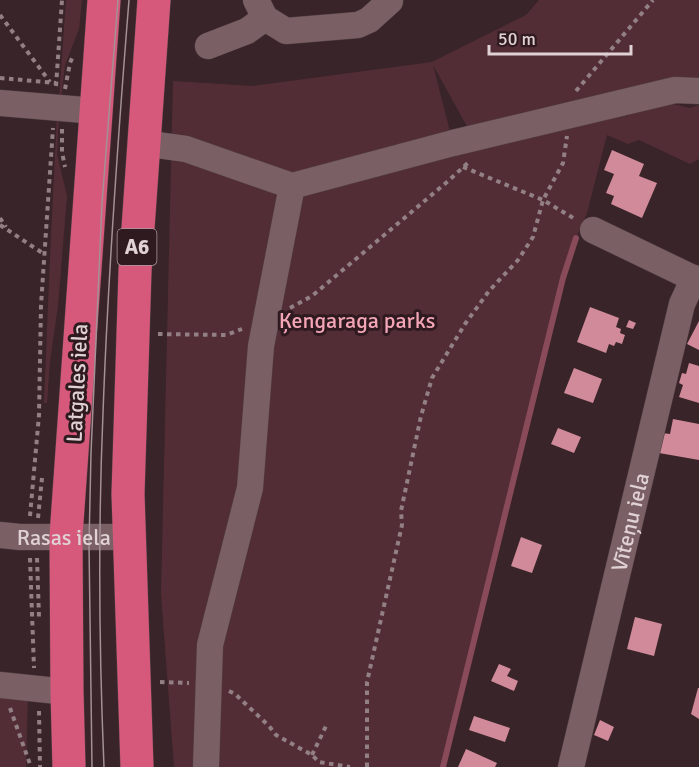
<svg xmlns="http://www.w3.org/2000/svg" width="699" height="767" viewBox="0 0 699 767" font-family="Signika,sans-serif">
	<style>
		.green { fill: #532d36 }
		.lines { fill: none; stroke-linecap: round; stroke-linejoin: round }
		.stream { stroke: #894a59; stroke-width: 6 }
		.building { fill: #d08a99 }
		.minor-casing { stroke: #524044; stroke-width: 27 }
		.highway-casing { stroke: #524044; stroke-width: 34 }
		.path { stroke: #928084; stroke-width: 4; stroke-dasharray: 4.5 4.5; stroke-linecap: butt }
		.minor { stroke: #7a6065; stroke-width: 26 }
		.highway { stroke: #d6597c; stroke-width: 33 }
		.tram { stroke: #a29195; stroke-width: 1.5 }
		.labels { text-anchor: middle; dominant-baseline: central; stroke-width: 6; stroke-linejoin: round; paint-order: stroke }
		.shield { fill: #2f1a1f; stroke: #ab9a9e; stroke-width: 1.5 }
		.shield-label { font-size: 21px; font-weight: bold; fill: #e0d1d4 }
		.park-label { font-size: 22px; fill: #f4a6b7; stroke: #2f1a1f }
		.street-label { font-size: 22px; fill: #e0d1d4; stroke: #2f1a1f }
	</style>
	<rect width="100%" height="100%" fill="#392429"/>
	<g class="green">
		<path d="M66 0H82L79 29 65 65 61 99H59Z"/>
		<path d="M539 0H699V79L469 130 433 65 456 155 609 112 627 116 652 99 690 108 699 105V159L690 164 639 140 628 144 607 135 587 213 576 238 563 278 443 767H174L161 594 173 81 253 86 432 62 526 15Z"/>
		<path d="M57 115H59L57 154 67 196 58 306 50 361 47 403H44L50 257Z"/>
		<path d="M0 694 28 695 26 767H0Z"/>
	</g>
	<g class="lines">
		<path class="stream" d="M443 767 563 278 576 238"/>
	</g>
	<g class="building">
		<path d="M612 150 644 164 639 176 657 183 642 218 611 204 614 196 606 193 614 174 604 170Z"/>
		<path d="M590 307 619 318 616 327 621 329 620 333 625 335 622 344 616 342 614 346 609 344 606 353 577 342Z"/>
		<path d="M629 320 636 323 633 329 626 327Z"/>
		<path d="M699 321V350L687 344Z"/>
		<path d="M689 363 699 366V403L679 397 683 385 679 383 682 373 686 374Z"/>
		<path d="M574 368 602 379 593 403 564 393Z"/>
		<path d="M673 419 699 424V460L659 453 662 433 670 434Z"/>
		<path d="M558 428 581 437 574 453 551 444Z"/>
		<path d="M521 537 542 545 532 573 511 566Z"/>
		<path d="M635 617 662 624 654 656 627 649Z"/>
		<path d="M499 664 511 669 507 676 518 681 514 691 491 681Z"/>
		<path d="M698 688H699V719L691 714Z"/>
		<path d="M474 716 510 728 505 742 469 730Z"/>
		<path d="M600 720 614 727 608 741 594 735Z"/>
		<path d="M466 749 497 763 495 767H458Z"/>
	</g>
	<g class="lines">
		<g class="minor-casing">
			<g id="minor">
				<path d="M256 0 265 18 286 31 358 25 369 20 390 1"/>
				<path d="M208 46 247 31 265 18"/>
				<path d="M0 103 96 111"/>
				<path d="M143 143 186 149 292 186 453 143 675 90 699 91"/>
				<path d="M593 230 699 281"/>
				<path id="s1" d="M0 535 20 537H129"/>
				<path d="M0 685 67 692"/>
				<path d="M206 767 210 645 250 488 261 346 292 186"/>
				<path id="s2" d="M571 767 682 304 694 278"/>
			</g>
		</g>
		<g class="highway-casing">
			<g id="highway">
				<path d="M69 767 67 692 66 536 104 0"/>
				<path d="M137 767 128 494 135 271 154 0"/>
			</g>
		</g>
		<g class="path">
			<path d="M0 15 50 82"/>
			<path d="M0 78 56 83"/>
			<path d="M56 86 62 0"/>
			<path d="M65 89 70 63 73 56"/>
			<path d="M576 91 653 0"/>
			<path d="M62 129V152L65 167"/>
			<path d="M463 167 543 200 575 219"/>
			<path d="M0 218 6 227"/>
			<path d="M0 225 44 254"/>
			<path d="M290 308 312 296 447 182 470 161"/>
			<path d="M158 334 226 335 242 329"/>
			<path d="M30 516 39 415 41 305 53 128"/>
			<path d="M38 518 42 478"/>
			<path d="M30 558 34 668"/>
			<path d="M37 558 39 617"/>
			<path d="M160 682 189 683"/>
			<path d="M229 691 235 694 269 726 276 735 312 755 319 762 350 767"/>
			<path d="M10 708 31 767"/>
			<path d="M39 711 40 767"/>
			<path d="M312 755 327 724"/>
			<path d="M367 767V682L402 525 401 511 421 416 432 378 465 324 489 291 518 260 533 237 543 200 563 163 567 136"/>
		</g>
		<use href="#minor" class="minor"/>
		<use href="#highway" class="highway"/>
		<g class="tram">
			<path d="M92 767 89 544 91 453 102 203 118 0"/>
			<path d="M104 767C99 649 98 531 103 413 108 275 118 137 129 0"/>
		</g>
	</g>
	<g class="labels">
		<rect class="shield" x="117.5" y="229" width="39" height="36" rx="4.5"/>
		<g class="shield-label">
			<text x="137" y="247">A6</text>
		</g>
		<g class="park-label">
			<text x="357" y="320">Ķengaraga parks</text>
		</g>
		<g class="street-label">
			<text transform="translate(77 383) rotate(-87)">Latgales iela</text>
			<text stroke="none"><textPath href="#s2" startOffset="252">Vīteņu iela</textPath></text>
			<text stroke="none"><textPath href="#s1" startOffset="64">Rasas iela</textPath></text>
		</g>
	</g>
	<path d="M489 45v9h142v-9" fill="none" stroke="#e0d1d4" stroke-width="3"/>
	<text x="498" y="45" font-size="18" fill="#e0d1d4" stroke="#2f1a1f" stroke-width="4.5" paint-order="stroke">50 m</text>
</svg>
